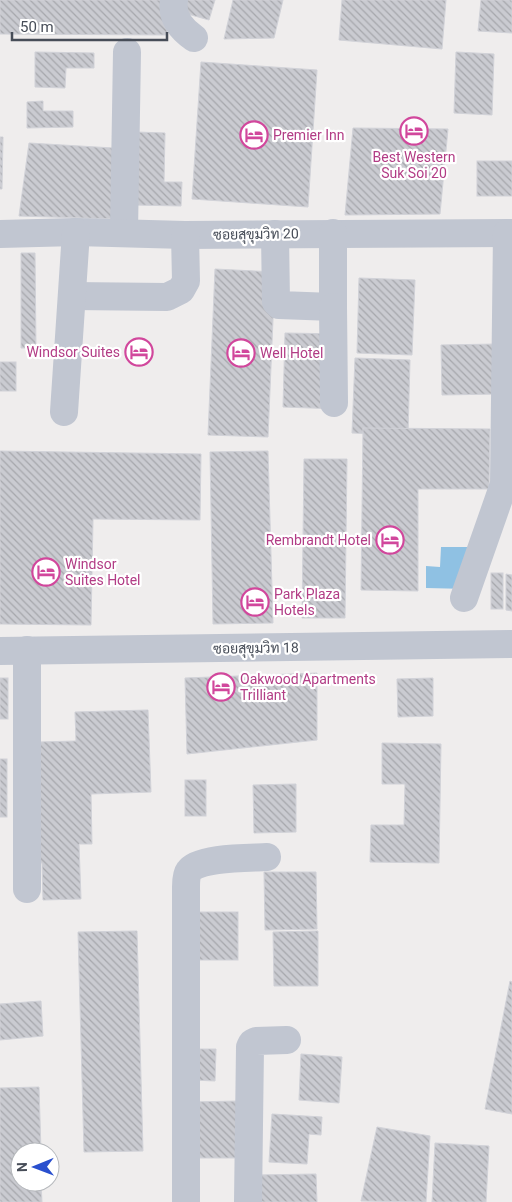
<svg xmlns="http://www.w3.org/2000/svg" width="512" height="1202" viewBox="0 0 512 1202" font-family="Roboto,Sarabun,sans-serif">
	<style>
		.water { fill: #8fc1e3 }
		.building { fill: url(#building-back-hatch); stroke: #d1d2d8 }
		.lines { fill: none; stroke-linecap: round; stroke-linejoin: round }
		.minor { stroke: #c1c6d1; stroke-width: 28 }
		.labels { text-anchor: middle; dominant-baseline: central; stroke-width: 4.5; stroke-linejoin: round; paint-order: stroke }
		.hotel-label { font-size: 14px; fill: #b23c85; stroke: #fff; text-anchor: start }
		.street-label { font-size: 14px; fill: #474d58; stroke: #fff }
	</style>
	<defs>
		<pattern id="building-back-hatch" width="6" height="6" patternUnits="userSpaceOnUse" patternTransform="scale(1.25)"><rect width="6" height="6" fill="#cacbd1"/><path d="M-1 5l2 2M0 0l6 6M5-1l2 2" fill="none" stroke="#a6a7ac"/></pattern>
	</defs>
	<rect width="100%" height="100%" fill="#efeded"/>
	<path class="water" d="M441 547H469L468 589 426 588V566L440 567Z"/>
	<g class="building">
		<path d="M0 0H168L167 35 0 34Z"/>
		<path d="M179 0H215L209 20 177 11Z"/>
		<path d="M233 0H283L274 38 224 39Z"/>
		<path d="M342 0H446L442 49 339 40Z"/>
		<path d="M481 0H512V33L478 31Z"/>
		<path d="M35 52 94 53V68H66L65 88 35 87Z"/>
		<path d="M456 52 494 54 492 115 454 113Z"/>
		<path d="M201 62 317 70 308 207 192 199Z"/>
		<path d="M43 101V111H73V127L27 128V102Z"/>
		<path d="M353 128 448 129 440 214 345 215Z"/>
		<path d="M136 132 165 133 164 182H182L181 206 134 205Z"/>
		<path d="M0 137H3L2 189H0Z"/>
		<path d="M29 143 113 148 115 219 19 216Z"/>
		<rect x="477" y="161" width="35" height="35"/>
		<path d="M21 253H35L36 348H21Z"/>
		<path d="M215 269 275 272 268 437 208 435Z"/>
		<path d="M359 278 415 280 412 355 357 353Z"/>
		<path d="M285 333 341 334 339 409 283 407Z"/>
		<path d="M497 344V394L442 395 441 345Z"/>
		<path d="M355 358 410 360 408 435 352 433Z"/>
		<rect x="0" y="362" width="16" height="29"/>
		<path d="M363 428 490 429 489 489H418V591L361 590Z"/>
		<path d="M0 451 201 454 200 520 93 519 91 625 0 624Z"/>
		<path d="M268 451 273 623 213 624 210 452Z"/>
		<path d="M304 459H347L345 618H302Z"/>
		<rect x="491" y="573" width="12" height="36"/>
		<path d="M506 574 512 575V611L506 610Z"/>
		<path d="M317 673V740L187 754 185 678Z"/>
		<rect x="0" y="678" width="8" height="41"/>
		<path d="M433 678V716L398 717 397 679Z"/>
		<path d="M148 710 151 792 91 794 92 844H79L81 899 43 900 42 863H36L39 742 76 741 75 712Z"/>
		<path d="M382 743 441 744 439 863 370 862 371 825H404L405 784H382Z"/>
		<rect x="0" y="759" width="7" height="58"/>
		<rect x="185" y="780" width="21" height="36"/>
		<path d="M296 784V832L254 833 253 785Z"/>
		<path d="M264 872H316L317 929 265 930Z"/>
		<rect x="195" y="912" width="43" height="48"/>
		<path d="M137 931 143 1151 84 1152 78 932Z"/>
		<path d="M318 931V986H274L273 932Z"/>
		<path d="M510 981 512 982V1114L485 1109Z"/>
		<path d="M41 1001 43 1036 0 1040V1004Z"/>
		<path d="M195 1049H216L215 1081 193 1080Z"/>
		<path d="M301 1054 342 1057 339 1103 299 1100Z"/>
		<path d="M39 1087 41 1152H20V1182H41L42 1202H0V1088Z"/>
		<path d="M238 1101 239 1158H193L192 1102Z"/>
		<path d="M272 1114 322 1117 321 1135 309 1134 307 1164 269 1162Z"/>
		<path d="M377 1127 430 1136 426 1202 361 1201Z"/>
		<path d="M435 1143 489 1146 486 1202H432Z"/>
		<path d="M316 1174 317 1202H256V1175Z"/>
	</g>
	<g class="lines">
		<g class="minor">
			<path d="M174 0C171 17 181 29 194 38"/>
			<path d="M124 232 127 52"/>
			<path d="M0 234 76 232 185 235 512 233"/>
			<path d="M275 234 276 302 279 305 333 307V233"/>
			<path d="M72 296 167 297 181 290 186 281 185 235"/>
			<path d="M333 307 334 403"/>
			<path d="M64 412 76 232"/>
			<path d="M464 598 504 484 507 233"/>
			<path d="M0 651 512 644"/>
			<path d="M27 889V650"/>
			<path d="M186 1202V887C186 882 186 875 189 871 198 857 250 858 267 857"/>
			<path d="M248 1202 250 1047 252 1043 256 1041 287 1040"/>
		</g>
	</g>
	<defs>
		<g id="hotel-ring" transform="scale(1.4375)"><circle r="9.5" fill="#fff" stroke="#d1479c" stroke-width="1.5"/><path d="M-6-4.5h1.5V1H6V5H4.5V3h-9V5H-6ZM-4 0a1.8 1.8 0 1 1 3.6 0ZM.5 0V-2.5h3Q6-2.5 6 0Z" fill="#d1479c"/></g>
	</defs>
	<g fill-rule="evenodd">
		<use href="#hotel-ring" x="414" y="131"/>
		<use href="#hotel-ring" x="254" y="135"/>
		<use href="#hotel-ring" x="139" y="352"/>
		<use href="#hotel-ring" x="241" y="353"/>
		<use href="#hotel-ring" x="390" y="540"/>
		<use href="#hotel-ring" x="46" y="572"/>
		<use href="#hotel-ring" x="255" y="602"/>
		<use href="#hotel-ring" x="221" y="687"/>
	</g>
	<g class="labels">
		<g class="hotel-label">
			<text x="273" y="135">Premier Inn</text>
			<text x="414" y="157" text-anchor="middle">Best Western<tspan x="414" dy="16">Suk Soi 20</tspan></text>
			<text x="120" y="352" text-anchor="end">Windsor Suites</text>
			<text x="260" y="353">Well Hotel</text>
			<text x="371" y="540" text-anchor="end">Rembrandt Hotel</text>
			<text x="65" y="564">Windsor<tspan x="65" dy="16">Suites Hotel</tspan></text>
			<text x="274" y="594">Park Plaza<tspan x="274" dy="16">Hotels</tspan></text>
			<text x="240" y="679">Oakwood Apartments<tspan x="240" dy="16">Trilliant</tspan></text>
		</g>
		<g class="street-label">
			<text transform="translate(256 234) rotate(-1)">ซอยสุขุมวิท 20</text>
			<text transform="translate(256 648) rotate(-1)">ซอยสุขุมวิท 18</text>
		</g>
	</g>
	<g transform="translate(35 1167) rotate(269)"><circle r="24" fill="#ffffff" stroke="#b5b8bc"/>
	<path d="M0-4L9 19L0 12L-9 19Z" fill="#294fce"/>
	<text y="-8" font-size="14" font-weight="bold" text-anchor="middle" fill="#474d58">N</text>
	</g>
	<path d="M12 32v8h155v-8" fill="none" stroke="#474d58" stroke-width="2.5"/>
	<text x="20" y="32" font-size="15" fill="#474d58" stroke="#ffffff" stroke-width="4" paint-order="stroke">50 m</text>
</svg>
